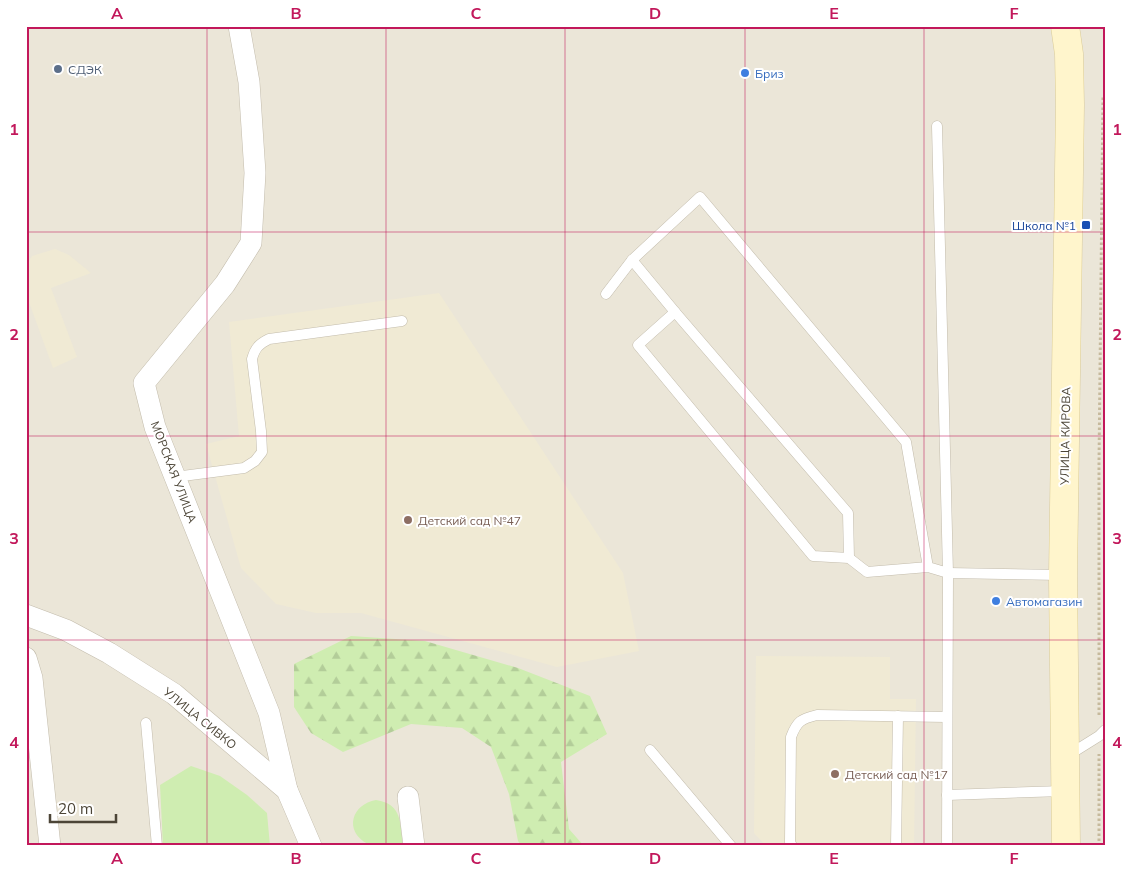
<svg xmlns="http://www.w3.org/2000/svg" width="1131" height="872" viewBox="0 0 1131 872" font-family="Mulish,sans-serif">
	<style>
		.residential { fill: #ebe6d8 }
		.education { fill: #f0ead4 }
		.grass { fill: #cfedb1 }
		.forest { fill: url(#forest-firs) }
		.lines { fill: none; stroke-linecap: round; stroke-linejoin: round }
		.lane-casing { stroke: #c3bcac; stroke-width: 11 }
		.street-casing { stroke: #c3bcac; stroke-width: 22 }
		.secondary-casing { stroke: #dacb97; stroke-width: 29 }
		.path { stroke: #c6b99c; stroke-width: 3; stroke-dasharray: 2.5 2.5; stroke-linecap: butt }
		.lane { stroke: #fff; stroke-width: 10 }
		.street { stroke: #fff; stroke-width: 21 }
		.secondary { stroke: #fff5cc; stroke-width: 28 }
		.grid { fill: none; stroke: #c2185b; stroke-width: 1; stroke-opacity: 0.55 }
		.service-dot { fill: #5c6f8a; stroke: #fff; stroke-width: 2 }
		.shop-dot { fill: #3f7fe0; stroke: #fff; stroke-width: 2 }
		.transit-dot { fill: #1a4fb4; stroke: #fff; stroke-width: 2 }
		.education-dot { fill: #8d6e63; stroke: #fff; stroke-width: 2 }
		.labels { text-anchor: middle; dominant-baseline: central; stroke-width: 4; stroke-linejoin: round; paint-order: stroke }
		.service-label { font-size: 12px; fill: #4e5e75; stroke: #fff; text-anchor: start }
		.shop-label { font-size: 12px; fill: #366cbe; stroke: #fff; text-anchor: start }
		.transit-label { font-size: 12px; fill: #164399; stroke: #fff; text-anchor: end }
		.street-label { font-size: 12px; fill: #4c4537; stroke: #fff }
		.education-label { font-size: 12px; fill: #785e54; stroke: #fff; text-anchor: start }
		.neatline { fill: none; stroke: #c2185b; stroke-width: 2 }
		.grid-label { font-size: 16px; text-anchor: middle; font-weight: bold; fill: #c2185b }
	</style>
	<defs>
		<pattern id="forest-firs" width="22" height="20" patternUnits="userSpaceOnUse" patternTransform="scale(1.25)"><rect width="22" height="20" fill="#cfedb1"/><path d="M5 1l3.5 6h-7zM16 11l3.5 6h-7z" fill="#b3cd99"/></pattern>
	</defs>
	<rect width="100%" height="100%" fill="#f6f3eb"/>
	<rect class="residential" x="26" y="26" width="1079" height="820"/>
	<g class="education">
		<path d="M55 249 69 255 91 273 51 288 77 357 53 368 26 294V265L32 256Z"/>
		<path d="M439 293 623 573 639 651 557 667 361 613H316L276 604 241 568 206 444 239 436 229 322Z"/>
		<path d="M756 656 890 657V699H916L914 846H766L754 833Z"/>
	</g>
	<g class="grass">
		<path d="M191 766 220 776 247 795 267 813 270 846H163L160 785Z"/>
		<path d="M376 800C403 804 400 824 403 846 392 846 377 848 368 844 343 831 352 804 376 800Z"/>
	</g>
	<path class="forest" d="M351 636 425 641 518 668 590 696 607 734 561 762 569 829 584 846H522L518 841 509 794 491 747 462 728 411 724 343 752 311 733 294 707V664Z"/>
	<g class="lines">
		<g class="lane-casing">
			<g id="lane">
				<path d="M606 294 632 260"/>
				<path d="M675 312 848 513 849 558"/>
				<path d="M175 477 244 468 255 461 262 452 261 431 252 359C255 348 259 344 269 339L402 321"/>
				<path d="M928 567 906 442 700 197 632 260 675 312 638 345 813 556 849 558 867 572 928 567 948 573 937 126"/>
				<path d="M146 723 157 846"/>
				<path d="M650 750 731 846"/>
				<path d="M1067 756 1099 736 1105 730"/>
				<path d="M947 795 1063 791"/>
				<path d="M792 846 790 842 791 737C797 721 801 719 817 715L947 717"/>
				<path d="M896 846 898 716"/>
				<path d="M947 846 948 573 1062 575"/>
			</g>
		</g>
		<g class="street-casing">
			<g id="street">
				<path d="M239 26 249 82 255 173 251 243 225 284 144 383 155 427 269 713 287 790"/>
				<path d="M26 615 66 630 109 653 174 694 287 790 311 846"/>
				<path d="M26 658 32 678 50 846"/>
				<path d="M408 797 414 846"/>
			</g>
		</g>
		<g class="secondary-casing">
			<path id="secondary" d="M1065 26 1069 54 1070 105 1063 576 1066 846"/>
		</g>
		<g class="path">
			<path d="M1099 715V464L1103 95"/>
			<path d="M1099 846V754"/>
		</g>
		<use href="#lane" class="lane"/>
		<use href="#street" class="street"/>
		<use href="#secondary" class="secondary"/>
	</g>
	<path class="grid" d="M207 26V846M386 26V846M565 26V846M745 26V846M924 26V846M26 232H1105M26 436H1105M26 640H1105"/>
	<circle class="service-dot" cx="58" cy="69" r="5"/>
	<g class="shop-dot">
		<circle cx="745" cy="73" r="5"/>
		<circle cx="996" cy="601" r="5"/>
	</g>
	<rect class="transit-dot" x="1081" y="220" width="10" height="10" rx="2.5"/>
	<g class="education-dot">
		<circle cx="408" cy="520" r="5"/>
		<circle cx="835" cy="774" r="5"/>
	</g>
	<g class="labels">
		<g class="service-label">
			<text x="68" y="69">СДЭК</text>
		</g>
		<g class="shop-label">
			<text x="755" y="73">Бриз</text>
			<text x="1006" y="601">Автомагазин</text>
		</g>
		<g class="transit-label">
			<text x="1076" y="225">Школа №1</text>
		</g>
		<g class="street-label">
			<text transform="translate(1065 436) rotate(-89)">УЛИЦА КИРОВА</text>
			<text transform="translate(174 472) rotate(69)">МОРСКАЯ УЛИЦА</text>
			<text transform="translate(200 718) rotate(39)">УЛИЦА СИВКО</text>
		</g>
		<g class="education-label">
			<text x="418" y="520">Детский сад №47</text>
			<text x="845" y="774">Детский сад №17</text>
		</g>
	</g>
	<rect width="1131" height="872" fill="none" stroke="#ffffff" stroke-width="55"/>
	<path d="M50 814v8h66v-8" fill="none" stroke="#4c4537" stroke-width="2.5"/>
	<text x="58" y="814" font-size="15" fill="#4c4537" stroke="#ffffff" stroke-width="4" paint-order="stroke">20 m</text>
	<rect x="28" y="28" width="1076" height="816" class="neatline"/>
	<g class="grid-label">
		<text x="117" y="19">A</text>
		<text x="296" y="19">B</text>
		<text x="476" y="19">C</text>
		<text x="655" y="19">D</text>
		<text x="834" y="19">E</text>
		<text x="1014" y="19">F</text>
		<text x="14" y="135">1</text>
		<text x="1117" y="135">1</text>
		<text x="14" y="340">2</text>
		<text x="1117" y="340">2</text>
		<text x="14" y="544">3</text>
		<text x="1117" y="544">3</text>
		<text x="14" y="748">4</text>
		<text x="1117" y="748">4</text>
		<text x="117" y="864">A</text>
		<text x="296" y="864">B</text>
		<text x="476" y="864">C</text>
		<text x="655" y="864">D</text>
		<text x="834" y="864">E</text>
		<text x="1014" y="864">F</text>
	</g>
</svg>
